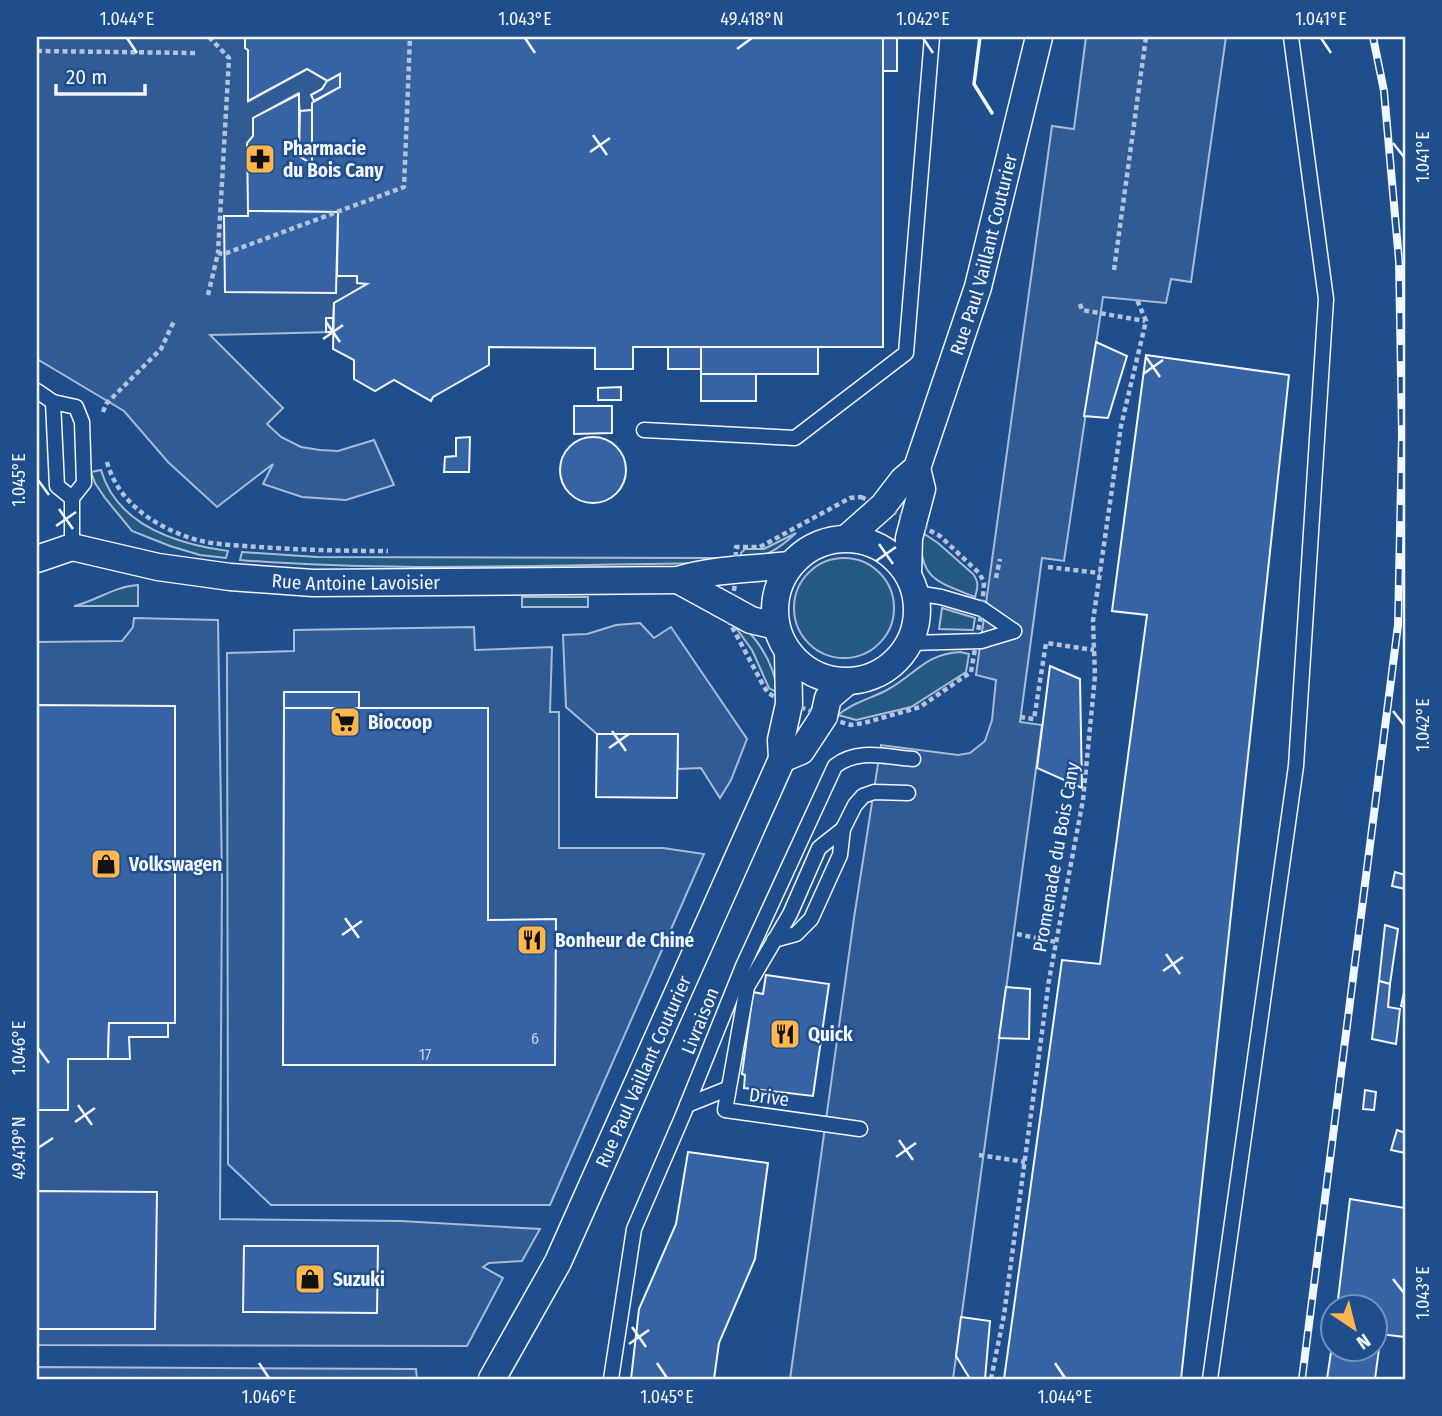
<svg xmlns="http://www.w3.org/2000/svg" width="1442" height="1416" viewBox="0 0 1442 1416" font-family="'Fira Sans Condensed',sans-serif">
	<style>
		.green { fill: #245a82; stroke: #a8bbd7; stroke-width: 2 }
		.parking { fill: #305b95; stroke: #a8bbd7; stroke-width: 2 }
		.building { fill: #3563a3; stroke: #f2f6ff; stroke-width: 2 }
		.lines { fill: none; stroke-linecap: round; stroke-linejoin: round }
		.service-casing { stroke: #f2f6ff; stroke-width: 17 }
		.minor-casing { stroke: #f2f6ff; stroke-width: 29 }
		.path { stroke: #b3c4dc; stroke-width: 4.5; stroke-dasharray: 5 3.5; stroke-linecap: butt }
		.service { stroke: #1f4e8c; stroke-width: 14 }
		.minor { stroke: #1f4e8c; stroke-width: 26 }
		.rail-casing { stroke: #f2f6ff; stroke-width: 8 }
		.rail { stroke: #1f4e8c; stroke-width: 5; stroke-dasharray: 16; stroke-linecap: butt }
		.wall { stroke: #f2f6ff; stroke-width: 3.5 }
		.ticks { fill: none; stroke: #f2f6ff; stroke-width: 2.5 }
		.labels { text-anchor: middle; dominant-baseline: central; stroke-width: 5; stroke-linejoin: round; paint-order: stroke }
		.number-label { font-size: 16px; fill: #c3d1e8 }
		.poi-label { font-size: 19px; font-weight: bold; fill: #f2f6ff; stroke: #1f4e8c; text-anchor: start }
		.street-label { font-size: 19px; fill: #f2f6ff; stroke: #1f4e8c }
		.neatline { fill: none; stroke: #f2f6ff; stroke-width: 2.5 }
		.ticks-label { font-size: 18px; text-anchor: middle; fill: #f2f6ff }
	</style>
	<rect width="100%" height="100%" fill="#1f4e8c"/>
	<g class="green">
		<path d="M101 470C117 525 176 544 228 551L226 558 200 555 170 546 132 531 105 498 95 483 91 472Z"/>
		<path d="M920 531 938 543 973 574C979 582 978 587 975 597 933 580 921 580 920 531Z"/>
		<path d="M796 533C779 549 764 558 741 562V553L745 549H764Z"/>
		<path d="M242 552 317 557 718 558V563C559 564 399 573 240 560Z"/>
		<circle cx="844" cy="608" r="50"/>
		<path d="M138 585V606H74C96 601 115 586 138 585Z"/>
		<rect x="522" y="597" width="66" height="10"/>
		<path d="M942 608 975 618 973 630 939 629Z"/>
		<path d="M734 625H742C762 644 774 665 778 693L769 688 752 650Z"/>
		<path d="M960 652 969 654 966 672 911 707 856 720 838 715C853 702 870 699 887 690 916 674 925 654 960 652Z"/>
	</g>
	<g class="parking">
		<path d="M37 37H245V48L248 50 249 101 307 69 327 81 322 89 311 95 314 101 312 110 300 111 298 93 254 118 338 212 337 276H357L367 284 334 303 333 318 326 319V331L333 332 210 335 283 408 267 424 281 437 301 447 320 450 338 451 374 440 394 485 346 500 302 497 263 484 273 464 217 507 168 462 124 411 37 359Z"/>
		<path d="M1086 37H1226L1191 282 1171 279 1166 303 1103 297 1064 561 1042 558 1020 722 1042 725 953 1379H790L854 918 881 745 958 755 970 753 985 741 992 720 996 680 976 675 993 553 1052 126 1074 129Z"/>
		<path d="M134 618 218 620 222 877 220 1219 401 1221 540 1229 522 1261 489 1263 483 1267 503 1278 467 1346 37 1345V642L122 641 133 627Z"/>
		<path d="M640 623 654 638 671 627 747 739 731 780 720 798 701 768 678 769 677 735 597 734 566 707 563 635 587 634 616 625Z"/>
		<path d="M474 627 475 650 552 647 550 712H559V848H663L704 854 550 1205H271L228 1164 227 653 294 651V630Z"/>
		<path d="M37 1367 416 1369 417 1379H37Z"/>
	</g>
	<g class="building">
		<path d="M245 37H883V347H633V369H595V348L489 347V365L433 397 431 401 394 380 375 391 354 379V360L333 349 334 303 367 284 357 283V276H337L338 212 248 211 247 143 253 136V118L299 94V156L312 164V103L340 87V74L328 81 307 69 248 101V50L245 48Z"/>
		<rect x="883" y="37" width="14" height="34"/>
		<path d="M340 74V87L314 101 311 95 322 89 327 81Z"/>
		<path d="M312 110V164L299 156 300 111Z"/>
		<path d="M248 211 338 212 336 293 225 292 224 216H248Z"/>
		<rect x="326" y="318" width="7" height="14"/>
		<path d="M1096 342 1127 356 1108 418 1084 416Z"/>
		<path d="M668 347H701L702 369H668Z"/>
		<rect x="701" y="347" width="117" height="27"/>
		<path d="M1146 355 1289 375 1181 1379H1004L1062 960 1100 964 1147 615 1112 611Z"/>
		<rect x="701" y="374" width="55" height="27"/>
		<path d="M621 387V400H598V388Z"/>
		<path d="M574 406H612V433L574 434Z"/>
		<circle cx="593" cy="470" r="33"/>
		<path d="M470 437 469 472H444L445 457 456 456V438Z"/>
		<path d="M1050 666 1080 679 1082 788 1037 768Z"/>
		<rect x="284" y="692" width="75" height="16"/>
		<path d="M37 705 175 706V1023H109L108 1059H68V1110H37Z"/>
		<path d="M284 708H488V920L556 919 555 1065H283Z"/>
		<path d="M597 734H678L677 798 596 797Z"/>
		<path d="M1395 872 1405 875V889L1392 886Z"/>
		<path d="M1385 925 1398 929 1390 984 1379 981Z"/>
		<path d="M766 975 829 984 813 1096 744 1088 745 1075 742 1074 753 992 763 994Z"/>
		<path d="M1379 981 1390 984 1388 1007 1400 1009 1396 1044 1372 1039Z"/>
		<path d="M1006 987 1030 989 1029 1039 999 1038Z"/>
		<path d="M1405 988V1007L1401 1006Z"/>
		<path d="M109 1023H168V1037H129L130 1059H108Z"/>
		<path d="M1365 1090 1376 1092 1374 1110 1363 1109Z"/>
		<path d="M1397 1130 1405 1133V1153L1391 1150Z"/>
		<path d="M688 1152 768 1163 755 1259 719 1343 714 1379H631L639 1309 676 1224Z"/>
		<path d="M37 1191 157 1192 155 1329H37Z"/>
		<path d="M1350 1199 1405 1208V1337L1381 1334 1375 1379H1327L1334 1332V1350H1376V1308H1337Z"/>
		<path d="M244 1246H378L377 1313 243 1312Z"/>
		<path d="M961 1317 990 1321 985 1379H970L956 1356Z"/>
	</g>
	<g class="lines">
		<g class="service-casing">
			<g id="service">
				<path d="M37 391 53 402 76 407 82 422 84 483 72 498V547"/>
				<path d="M53 402 57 486 72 498"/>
				<path d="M644 430 795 438 906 353 932 37"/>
				<path d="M916 593 941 597 982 609 1014 631"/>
				<path d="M910 643 981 641 1014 631"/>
				<path d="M774 940 796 934 811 919 840 855 843 829"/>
				<path d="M687 1105 727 1089"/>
				<path d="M860 1129 725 1110 747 987 790 914 819 848 843 829 855 805 863 796 874 792 908 793"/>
				<path d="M611 1379 634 1229 683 1115 743 966 835 766C858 748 886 757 913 759"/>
				<path d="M1210 1379 1296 766 1326 299 1291 37"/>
			</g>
		</g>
		<g class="minor-casing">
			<g id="minor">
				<path id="s1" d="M848 537 883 506 903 480 917 468 978 287 1039 37"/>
				<circle cx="846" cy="610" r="71"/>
				<path id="s2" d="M37 559 72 547 158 567 230 577 313 583 678 580C713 569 753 569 790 565"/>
				<path d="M908 574 909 538 922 489 917 468"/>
				<path d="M678 580 751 620 776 626"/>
				<path d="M782 759 801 751 824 716 828 698 847 682"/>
				<path id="s3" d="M492 1379 558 1262 782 759 781 740 789 704 788 652"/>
			</g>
		</g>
		<g class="path">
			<path d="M209 37 229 58 218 253"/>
			<path d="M37 51 196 53"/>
			<path d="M1114 270 1146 37"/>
			<path d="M208 295 218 253 224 254 404 187 410 37"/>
			<path d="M1080 304 1082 310 1145 321"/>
			<path d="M103 412 106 404 161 349 174 321"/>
			<path d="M107 462C117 499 149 523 185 536 207 545 235 545 259 547 302 550 345 551 388 551"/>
			<path d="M861 497 905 517 940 536 980 574 984 583 982 609 971 672 920 707 864 723 851 725 834 720 779 699 768 693 762 683 729 621 735 584 736 547H760L850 498Z"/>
			<path d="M1048 567 1100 573"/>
			<path d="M996 578 1000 559"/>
			<path d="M1020 717 1034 719 1046 643 1094 650"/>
			<path d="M1017 934 1056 942"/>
			<path d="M979 1155 1025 1162"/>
			<path d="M991 1379 1004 1315 1049 980 1083 800 1095 676 1093 621 1121 426 1146 321 1137 300"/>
		</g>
		<use href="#service" class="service"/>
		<use href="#minor" class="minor"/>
		<g class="rail-casing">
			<path id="rail" d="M1302 1379 1398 625 1402 434 1399 261 1384 91 1373 37"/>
		</g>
		<use href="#rail" class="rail"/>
		<path class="wall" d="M980 37 974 84 992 113"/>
	</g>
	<path class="ticks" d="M127 38 137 53M525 38 535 53M923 38 933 53M1321 38 1331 53M737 49 752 38M593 135 607 155M1393 143 1404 157M590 152 610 138M326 322 340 342M323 339 343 325M1146 357 1160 377M1143 374 1163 360M38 480 49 495M59 509 73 529M56 526 76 512M879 544 893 564M876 561 896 547M1393 711 1404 725M612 731 626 751M609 748 629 734M345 918 359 938M342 935 362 921M1166 954 1180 974M1163 971 1183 957M38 1048 49 1063M78 1105 92 1125M75 1122 95 1108M899 1140 913 1160M38 1148 53 1138M896 1157 916 1143M1393 1279 1404 1293M632 1327 646 1347M629 1344 649 1330M259 1363 269 1378M657 1363 667 1378M1055 1363 1065 1378"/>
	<defs>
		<g id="pharmacy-square" transform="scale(1.575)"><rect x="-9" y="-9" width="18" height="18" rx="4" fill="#ffb74d" stroke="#1f4e8c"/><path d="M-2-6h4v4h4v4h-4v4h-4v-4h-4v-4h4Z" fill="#111"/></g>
		<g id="supermarket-square" transform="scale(1.575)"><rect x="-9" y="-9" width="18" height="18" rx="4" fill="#ffb74d" stroke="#1f4e8c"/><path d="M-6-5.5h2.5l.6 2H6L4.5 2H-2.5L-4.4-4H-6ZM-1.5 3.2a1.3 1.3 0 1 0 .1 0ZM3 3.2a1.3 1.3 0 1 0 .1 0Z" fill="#111"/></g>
		<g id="shop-square" transform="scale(1.575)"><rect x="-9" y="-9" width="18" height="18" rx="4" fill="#ffb74d" stroke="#1f4e8c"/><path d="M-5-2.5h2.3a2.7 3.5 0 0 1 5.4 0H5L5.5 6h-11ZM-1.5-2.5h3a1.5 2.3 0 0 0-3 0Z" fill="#111"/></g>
		<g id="restaurant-square" transform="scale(1.575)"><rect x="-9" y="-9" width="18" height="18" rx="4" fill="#ffb74d" stroke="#1f4e8c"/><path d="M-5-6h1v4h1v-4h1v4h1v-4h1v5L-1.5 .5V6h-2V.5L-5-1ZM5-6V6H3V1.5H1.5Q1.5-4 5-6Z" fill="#111"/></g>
	</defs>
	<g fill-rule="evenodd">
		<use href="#pharmacy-square" x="260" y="159"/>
		<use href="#supermarket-square" x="345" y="722"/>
		<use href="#shop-square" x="106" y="864"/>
		<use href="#restaurant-square" x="532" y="940"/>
		<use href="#restaurant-square" x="785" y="1034"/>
		<use href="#shop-square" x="310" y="1279"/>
	</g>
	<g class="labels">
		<g class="number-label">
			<text x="535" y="1038">6</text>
			<text x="425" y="1054">17</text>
		</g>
		<g class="poi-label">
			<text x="283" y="148">Pharmacie<tspan x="283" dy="22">du Bois Cany</tspan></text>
			<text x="368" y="722">Biocoop</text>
			<text x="129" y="864">Volkswagen</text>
			<text x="555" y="940">Bonheur de Chine</text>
			<text x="808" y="1034">Quick</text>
			<text x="333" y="1279">Suzuki</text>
		</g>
		<g class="street-label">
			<text stroke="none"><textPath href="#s1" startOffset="322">Rue Paul Vaillant Couturier</textPath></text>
			<text stroke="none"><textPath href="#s2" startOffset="324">Rue Antoine Lavoisier</textPath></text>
			<text transform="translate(1056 857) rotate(-80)">Promenade du Bois Cany</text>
			<text transform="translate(700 1021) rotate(-68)">Livraison</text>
			<text stroke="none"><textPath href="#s3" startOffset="343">Rue Paul Vaillant Couturier</textPath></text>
			<text transform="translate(769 1097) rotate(8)">Drive</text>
		</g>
	</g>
	<rect width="1442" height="1416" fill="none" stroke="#1f4e8c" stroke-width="77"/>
	<g transform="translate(1354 1328) rotate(145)"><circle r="33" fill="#1f4e8c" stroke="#7391ba" stroke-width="2"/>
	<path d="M0-5L12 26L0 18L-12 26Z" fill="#ffb74d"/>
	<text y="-10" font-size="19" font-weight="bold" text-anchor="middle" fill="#f2f6ff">N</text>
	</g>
	<path d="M56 84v10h89v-10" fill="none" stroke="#f2f6ff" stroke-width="3.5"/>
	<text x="66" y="84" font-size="21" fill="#f2f6ff" stroke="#1f4e8c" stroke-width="5" paint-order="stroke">20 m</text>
	<rect x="38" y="38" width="1366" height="1340" class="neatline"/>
	<g class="ticks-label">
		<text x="127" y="25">1.044°E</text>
		<text x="525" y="25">1.043°E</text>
		<text x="752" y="25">49.418°N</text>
		<text x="923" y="25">1.042°E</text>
		<text x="1321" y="25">1.041°E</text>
		<text transform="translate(1423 157) rotate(-90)" y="6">1.041°E</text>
		<text transform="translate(19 480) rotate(-90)" y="6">1.045°E</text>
		<text transform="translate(1423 725) rotate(-90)" y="6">1.042°E</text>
		<text transform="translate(19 1048) rotate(-90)" y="6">1.046°E</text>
		<text transform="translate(19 1148) rotate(-90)" y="6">49.419°N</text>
		<text transform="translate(1423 1293) rotate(-90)" y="6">1.043°E</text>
		<text x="269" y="1403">1.046°E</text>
		<text x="667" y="1403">1.045°E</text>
		<text x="1065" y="1403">1.044°E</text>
	</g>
</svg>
